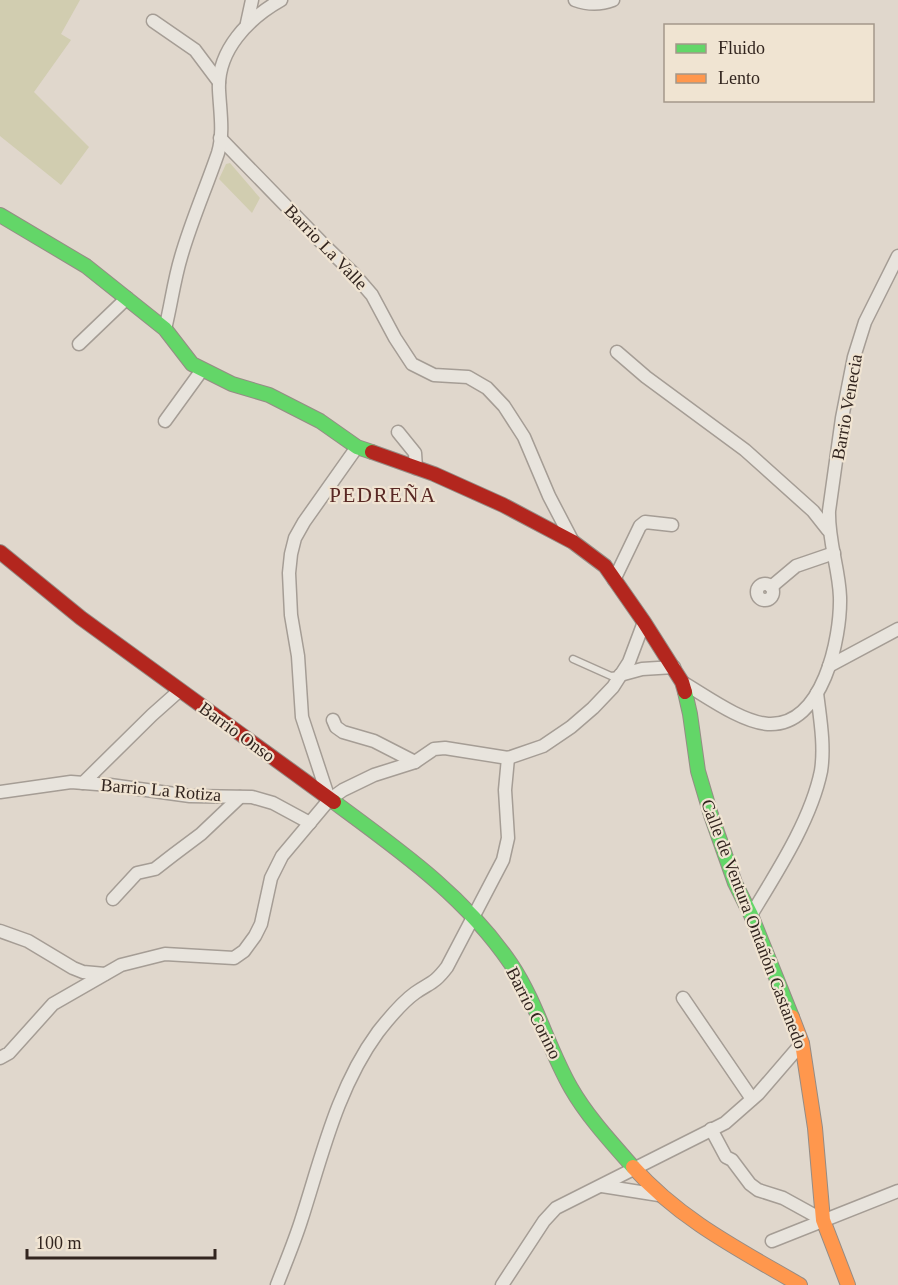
<svg xmlns="http://www.w3.org/2000/svg" width="898" height="1285" viewBox="0 0 898 1285" font-family="'Times New Roman',serif">
	<style>
		.green { fill: #d1cdb0 }
		.lines { fill: none; stroke-linecap: round; stroke-linejoin: round }
		.lane-casing { stroke: #a59d95; stroke-width: 9 }
		.street-casing { stroke: #a59d95; stroke-width: 15 }
		.fast-casing { stroke: #958c85; stroke-width: 16 }
		.slow-casing { stroke: #958c85; stroke-width: 16 }
		.jam-casing { stroke: #958c85; stroke-width: 16 }
		.lane { stroke: #e8e4dd; stroke-width: 6 }
		.street { stroke: #e8e4dd; stroke-width: 12 }
		.fast { stroke: #63d668; stroke-width: 14 }
		.slow { stroke: #ff974d; stroke-width: 14 }
		.jam { stroke: #b3261e; stroke-width: 14 }
		.labels { text-anchor: middle; dominant-baseline: central; stroke-width: 4.5; stroke-linejoin: round; paint-order: stroke }
		.street-label { font-size: 18px; fill: #32251f; stroke: #f0e4d2 }
		.quarter-label { font-size: 21px; letter-spacing: 1.5px; fill: #592824; stroke: #f0e4d2 }
	</style>
	<rect width="100%" height="100%" fill="#e0d7cc"/>
	<g class="green">
		<path d="M0 0H80L61 34 71 40 34 92 89 147 61 185 0 136Z"/>
		<path d="M230 163 260 198 252 213 219 179 226 164Z"/>
	</g>
	<g class="lines">
		<g class="lane-casing">
			<path id="lane" d="M573 659 611 676 619 675"/>
		</g>
		<g class="street-casing">
			<g id="street">
				<path d="M575 0C589 5 600 5 613 0"/>
				<path d="M153 21 195 50 219 82"/>
				<path d="M247 23 252 0"/>
				<path d="M220 138 324 245 353 273 372 295 395 338 412 364 434 375 468 377 487 388 504 406 524 437 549 496 573 542"/>
				<path d="M165 329C171 305 174 280 181 257 191 222 206 188 218 153 224 133 220 111 219 90 217 50 249 18 281 0"/>
				<path d="M79 344 127 298"/>
				<path d="M617 352 646 377 745 450 813 511 828 530"/>
				<path d="M165 421 202 370"/>
				<path d="M398 432 415 453 416 468"/>
				<path d="M614 580 640 526 645 522 672 525"/>
				<circle cx="765" cy="592" r="8"/>
				<path d="M771 587 796 566 834 553"/>
				<path d="M829 666 898 629"/>
				<path d="M620 675 642 669 674 667"/>
				<path d="M682 682C706 696 741 722 768 724 823 727 841 638 840 597 839 568 828 541 829 511L842 418 854 357 865 322 898 256"/>
				<path d="M333 720 336 727 343 732 374 741 415 762"/>
				<path d="M83 783 152 715 179 691"/>
				<path d="M0 792 71 782 110 785 190 796 252 797 273 803 310 823"/>
				<path d="M329 799 302 717 298 656 291 615 289 573 291 554 295 538 304 522 357 447"/>
				<path d="M113 899 137 873 155 869 173 855 201 834 240 797"/>
				<path d="M751 915C777 872 811 820 821 771 825 746 820 718 817 693"/>
				<path d="M0 931 28 941 73 968 83 972 105 974"/>
				<path d="M683 998 752 1099"/>
				<path d="M0 1058 9 1053 53 1004 121 965 165 954 234 958 244 951 255 936 261 924 271 878 282 856 329 800 343 790 374 775 415 762 434 749 445 748 508 758 543 746 571 727 593 708 613 687 629 662 644 622"/>
				<path d="M711 1129 726 1157 732 1160 750 1184 758 1190 783 1198 823 1220"/>
				<path d="M602 1186 659 1195"/>
				<path d="M772 1241 898 1191"/>
				<path d="M277 1285C285 1264 294 1243 301 1221 322 1156 337 1088 378 1032 389 1018 401 1003 415 993 431 982 434 984 447 967L503 860 508 838 505 790 508 758"/>
				<path d="M502 1285 544 1221 556 1208 725 1123 758 1094 802 1043"/>
			</g>
		</g>
		<g class="fast-casing">
			<g id="fast">
				<path d="M0 215 86 266 165 329 192 364 232 384 269 395 320 421 357 447 372 452"/>
				<path d="M685 692 690 714 698 771 711 815 735 883 751 915 792 1017"/>
				<path d="M334 802C399 850 465 896 511 964 537 1003 548 1048 571 1088 587 1116 611 1142 633 1167"/>
			</g>
		</g>
		<g class="slow-casing">
			<g id="slow">
				<path d="M792 1017 802 1043 815 1128 823 1220 848 1285"/>
				<path d="M633 1167C680 1220 740 1250 800 1285"/>
			</g>
		</g>
		<g class="jam-casing">
			<g id="jam">
				<path d="M372 452 434 474 503 505 573 542 605 566 644 622 682 682 685 692"/>
				<path d="M0 552 81 618 334 802"/>
			</g>
		</g>
		<use href="#lane" class="lane"/>
		<use href="#street" class="street"/>
		<use href="#fast" class="fast"/>
		<use href="#slow" class="slow"/>
		<use href="#jam" class="jam"/>
	</g>
	<g class="labels">
		<g class="street-label">
			<text transform="translate(326 247) rotate(46)">Barrio La Valle</text>
			<text transform="translate(847 407) rotate(-80)">Barrio Venecia</text>
			<text transform="translate(237 732) rotate(36)">Barrio Onso</text>
			<text transform="translate(161 790) rotate(5)">Barrio La Rotiza</text>
			<text transform="translate(754 924) rotate(69)">Calle de Ventura Ontañón Castanedo</text>
			<text transform="translate(534 1013) rotate(63)">Barrio Corino</text>
		</g>
		<g class="quarter-label">
			<text x="383" y="495">PEDREÑA</text>
		</g>
	</g>
	<rect x="664" y="24" width="210" height="78" fill="#f0e4d2" stroke="#a4988a" stroke-width="1.5"/>
	<rect x="676" y="44" width="30" height="9" fill="#63d668" stroke="#a4988a" stroke-width="1.5"/>
	<text x="718" y="54" font-size="18" fill="#32251f">Fluido</text>
	<rect x="676" y="74" width="30" height="9" fill="#ff974d" stroke="#a4988a" stroke-width="1.5"/>
	<text x="718" y="84" font-size="18" fill="#32251f">Lento</text>
	<path d="M27 1249v9h188v-9" fill="none" stroke="#32251f" stroke-width="3"/>
	<text x="36" y="1249" font-size="18" fill="#32251f" stroke="#f0e4d2" stroke-width="4.5" paint-order="stroke">100 m</text>
</svg>
